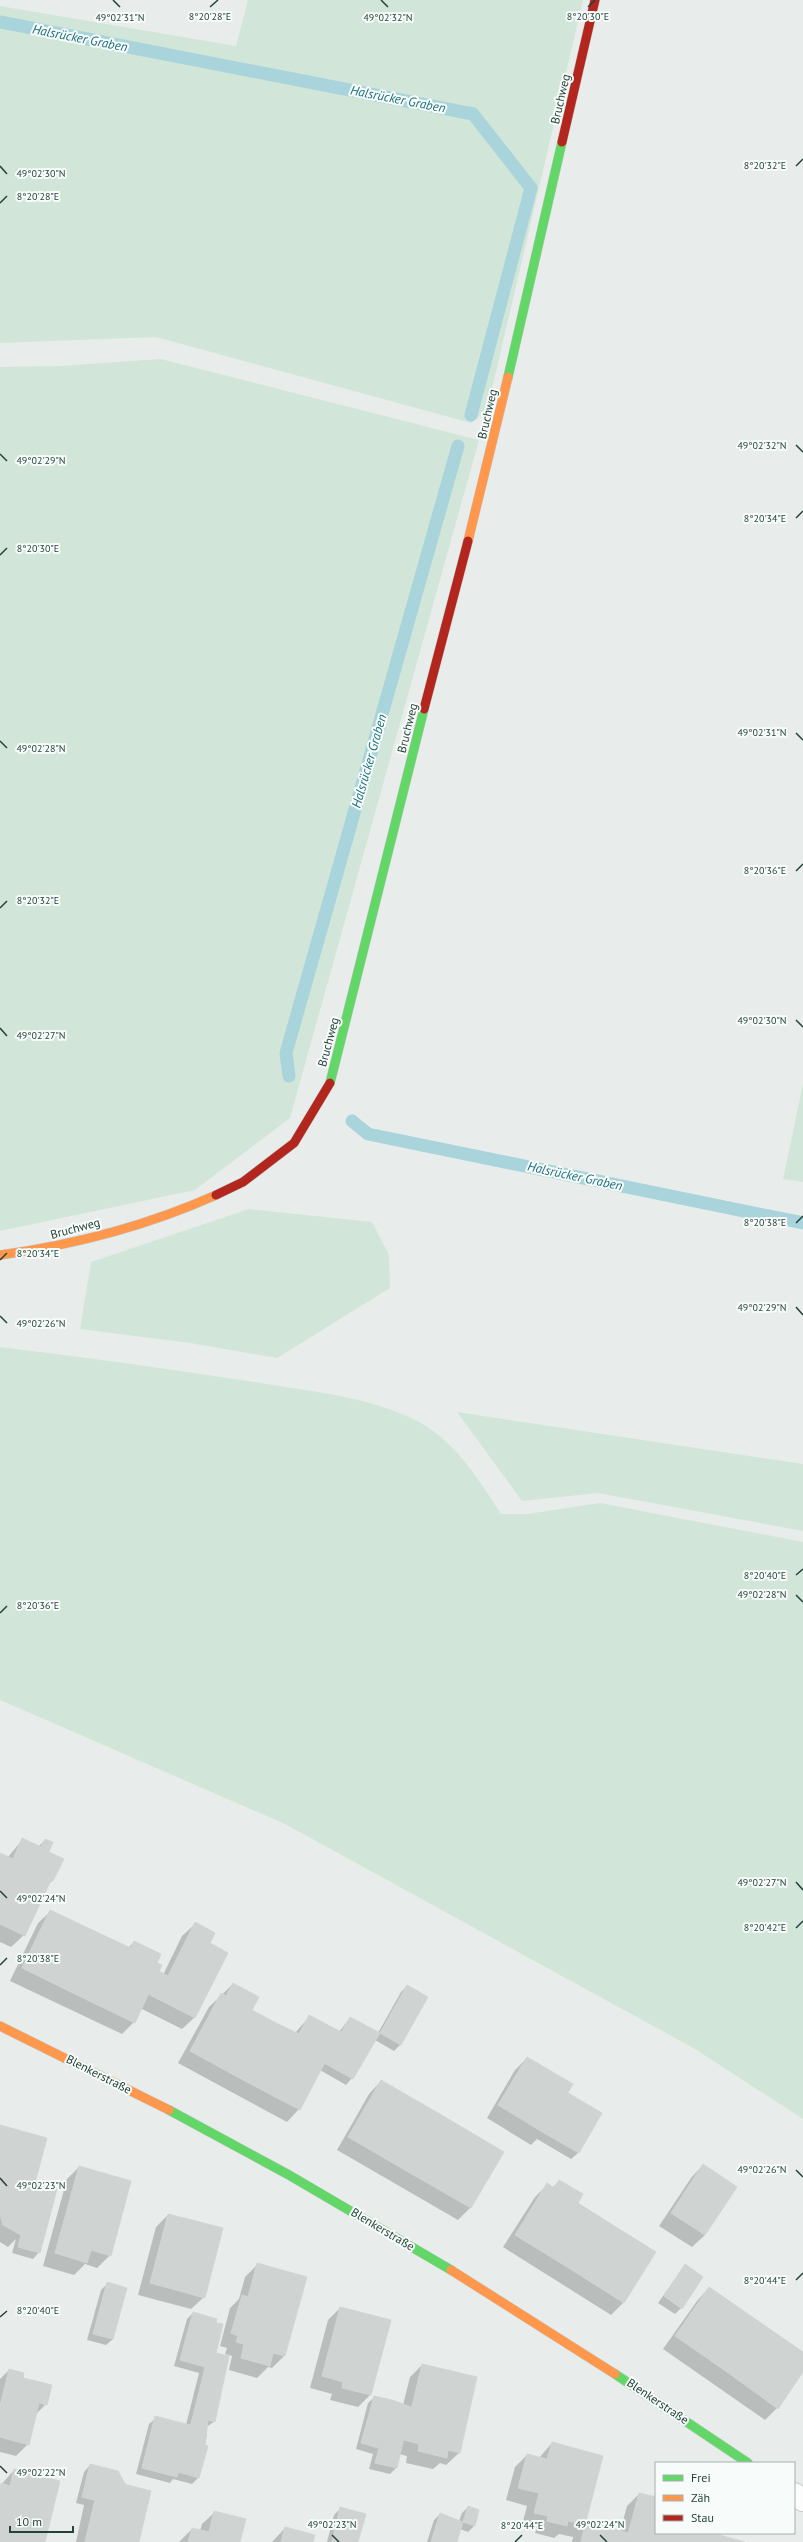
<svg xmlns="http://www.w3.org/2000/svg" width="803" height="2542" viewBox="0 0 803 2542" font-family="'PT Sans',sans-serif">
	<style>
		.green { fill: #d1e6d8 }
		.shadow { fill: #0003 }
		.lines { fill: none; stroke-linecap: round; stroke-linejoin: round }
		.stream { stroke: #a9d4db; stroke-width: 13 }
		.building { fill: #cfd4d2; stroke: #d1d6d4 }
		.street-casing { stroke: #c5cac8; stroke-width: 24 }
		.fast-casing { stroke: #c3cbc8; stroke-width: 10 }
		.slow-casing { stroke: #c3cbc8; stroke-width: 10 }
		.jam-casing { stroke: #c3cbc8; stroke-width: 10 }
		.street { stroke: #fcfcfc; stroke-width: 22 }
		.fast { stroke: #63d668; stroke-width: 9 }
		.slow { stroke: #ff974d; stroke-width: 9 }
		.jam { stroke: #b3261e; stroke-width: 9 }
		.ticks { fill: none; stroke: #24423a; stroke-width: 1.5 }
		.labels { text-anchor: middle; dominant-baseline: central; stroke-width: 4; stroke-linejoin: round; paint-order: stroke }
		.street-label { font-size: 12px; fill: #24423a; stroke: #f7fbf9 }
		.water-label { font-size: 13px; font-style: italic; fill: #1c6f80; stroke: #f7fbf9 }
		.ticks-label { font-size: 10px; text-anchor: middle; fill: #24423a; stroke: #f7fbf9; stroke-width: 4; stroke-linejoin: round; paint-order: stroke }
	</style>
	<rect width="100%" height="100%" fill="#e8edeb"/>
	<g class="green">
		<path d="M248 0H583L487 410 471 423 156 337 0 343V6L236 46Z"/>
		<path d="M161 359 479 440 290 1118 195 1190 0 1231V367L60 366Z"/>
		<path d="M803 1084V1182L783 1179Z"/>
		<path d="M249 1209 372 1222 389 1255 390 1288 277 1358 190 1343 80 1329 91 1262Z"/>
		<path d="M0 1347C89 1358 178 1370 267 1384 316 1392 366 1397 411 1418 453 1437 477 1477 501 1514H527L600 1503 803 1542V2119L695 2049 285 1824 0 1700Z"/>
		<path d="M457 1412 803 1464V1531L598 1493 522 1501Z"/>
	</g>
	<g class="shadow">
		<path d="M23 1839 38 1847 45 1840 53 1880 46 1887 24 1935 11 1947 0 1942V1854L8 1857Z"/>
		<path d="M51 1911 128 1948 134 1942 155 1963 158 1972 163 1975 182 1936 195 1924 209 1944 195 2017 182 2029 140 2008 134 2022 122 2034 10 1981 38 1923Z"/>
		<path d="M233 1984 251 2011 295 2033 309 2017 339 2032 350 2018 378 2033 401 1992 407 1986 427 1998 400 2045 394 2051 375 2040 352 2078 346 2085 320 2070 299 2109 287 2122 178 2063 209 2007Z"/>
		<path d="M527 2058 564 2098 568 2094 601 2114 578 2153 571 2159 537 2139 531 2145 487 2118 515 2070Z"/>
		<path d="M381 2081 502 2152 470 2208 458 2220 337 2150 369 2094Z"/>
		<path d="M0 2126 34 2183 39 2252 33 2259 12 2253 16 2239 8 2247 0 2242Z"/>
		<path d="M703 2165 705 2235 692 2247 659 2226 691 2178Z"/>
		<path d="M79 2167 110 2255 97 2268 85 2264 74 2275 43 2266 67 2179Z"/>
		<path d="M559 2181 577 2204 655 2252 623 2303 611 2315 503 2247 535 2197 547 2185 552 2188Z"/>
		<path d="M168 2215 204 2297 191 2309 138 2295 156 2227Z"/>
		<path d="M257 2265 284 2356 272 2368 268 2367 257 2378 229 2370 232 2356 225 2354 227 2348 220 2346 230 2308 239 2299 245 2277Z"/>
		<path d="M685 2265 681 2308 675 2314 658 2303Z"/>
		<path d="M107 2284 126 2289 113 2339 106 2345 87 2340 101 2290Z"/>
		<path d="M709 2288 803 2353V2371L777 2408 765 2420 663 2349 697 2301Z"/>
		<path d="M340 2308 390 2321 370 2395 358 2407 330 2400 332 2394 310 2388 328 2320Z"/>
		<path d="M193 2313 222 2325 215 2354 214 2422 206 2427 204 2432 207 2434 198 2478 192 2484 173 2479 170 2483 136 2474 149 2424 156 2418 186 2425 199 2373 174 2366 187 2319Z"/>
		<path d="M422 2365 459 2453 446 2465 440 2463 433 2469 406 2463 407 2456 399 2454 396 2468 390 2474 369 2469 373 2454 356 2449 368 2403 375 2397 403 2405 410 2377Z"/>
		<path d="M9 2370 22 2379 46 2404 35 2415 28 2444 16 2456 0 2452V2379Z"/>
		<path d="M552 2443 585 2522 620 2532 627 2506 639 2494 656 2498V2533H708L742 2542H572L573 2537 559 2534 554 2538 535 2533 537 2528 522 2525 527 2506 506 2500 515 2467 527 2455 539 2458Z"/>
		<path d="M90 2465 117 2472 124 2484 138 2542H76L84 2505 76 2503 84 2472Z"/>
		<path d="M14 2470 44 2542H0V2486Z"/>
		<path d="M468 2507 478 2511 474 2526 468 2532 460 2529 456 2542H427L434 2520 440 2514 459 2521 462 2513Z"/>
		<path d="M341 2508 357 2542H327L334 2515Z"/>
		<path d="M215 2512 239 2542H179L192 2529 200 2531 202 2524Z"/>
		<path d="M285 2528 312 2542H272Z"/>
	</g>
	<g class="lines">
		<g class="stream">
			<path d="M0 22 473 114 531 188 471 415"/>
			<path d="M289 1076 286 1053 458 446"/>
			<path d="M352 1121 368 1134 803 1223"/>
		</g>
	</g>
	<g class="building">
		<path d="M22 1838 41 1847 45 1839 53 1842 49 1852 64 1859 53 1881 51 1880 25 1936 0 1924V1853L13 1859Z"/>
		<path d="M50 1910 107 1937 79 1996 22 1968Z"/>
		<path d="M195 1922 215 1933 210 1943 228 1953 195 2018 148 1994 159 1971 168 1976Z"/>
		<path d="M107 1937 131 1948 134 1941 161 1954 157 1963 162 1965 135 2023 79 1996Z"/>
		<path d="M233 1983 259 1997 252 2010 276 2023 245 2081 190 2051 221 1993 226 1996Z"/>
		<path d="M407 1985 428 1997 401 2045 380 2033Z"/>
		<path d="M309 2015 341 2032 300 2110 245 2081 276 2023 299 2034Z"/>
		<path d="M350 2017 380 2033 353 2079 324 2063Z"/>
		<path d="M527 2057 573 2084 544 2133 498 2105Z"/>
		<path d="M381 2080 443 2116 410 2173 348 2137Z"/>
		<path d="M568 2093 602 2113 579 2153 544 2133Z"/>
		<path d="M443 2116 504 2152 471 2208 410 2173Z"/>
		<path d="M0 2125 47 2138 21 2235 3 2225 0 2214Z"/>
		<path d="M703 2164 737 2187 705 2235 671 2213Z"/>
		<path d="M79 2166 131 2181 111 2256 91 2250 87 2263 55 2253Z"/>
		<path d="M559 2180 583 2194 578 2203 603 2219 572 2270 515 2235 547 2183 554 2188Z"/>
		<path d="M34 2182 57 2189 40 2253 18 2247Z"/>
		<path d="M168 2214 223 2228 205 2298 150 2283Z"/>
		<path d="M603 2219 656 2252 624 2303 572 2270Z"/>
		<path d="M257 2263 307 2277 285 2356 273 2353 270 2366 241 2358 244 2344 236 2342 238 2336 231 2333 242 2295 248 2297Z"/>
		<path d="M685 2264 703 2277 682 2309 664 2296Z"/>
		<path d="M107 2282 127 2288 113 2339 93 2334Z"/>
		<path d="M709 2287 761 2323 727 2372 675 2336Z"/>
		<path d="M340 2307 391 2320 371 2395 342 2388 343 2382 322 2376Z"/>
		<path d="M193 2312 217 2319 205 2367 180 2360Z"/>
		<path d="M216 2323 223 2324 216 2353 229 2356 215 2422 193 2416Z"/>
		<path d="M761 2323 803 2352V2372L778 2409 727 2372Z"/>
		<path d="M422 2364 477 2377 460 2453 448 2450 447 2458 418 2451 419 2444 404 2440Z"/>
		<path d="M9 2369 24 2373 23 2378 52 2385 47 2405 39 2403 29 2445 0 2437V2406Z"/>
		<path d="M374 2396 392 2400 378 2448 361 2443Z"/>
		<path d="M392 2400 411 2407 397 2468 375 2463Z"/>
		<path d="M155 2416 190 2425 177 2477 142 2468Z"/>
		<path d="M193 2416 208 2420 205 2445 208 2446 199 2478 178 2472Z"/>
		<path d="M552 2442 603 2456 585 2525 568 2521 567 2526 547 2521 548 2516 534 2513 539 2493 518 2488 527 2454 547 2459Z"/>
		<path d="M90 2464 118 2471 125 2484 104 2479 102 2488 98 2487 94 2500 82 2497Z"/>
		<path d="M14 2469 60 2481 45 2542H0V2489L1 2483 10 2486Z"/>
		<path d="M104 2479 151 2491 139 2542H85L98 2487 102 2488Z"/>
		<path d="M639 2493 656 2497V2533H688L686 2542H626Z"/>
		<path d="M468 2506 479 2510 475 2526 463 2522Z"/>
		<path d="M340 2507 366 2514 358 2542H332Z"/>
		<path d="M214 2511 246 2519 240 2542H188L192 2528 209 2532Z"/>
		<path d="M440 2513 463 2522 457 2542H431Z"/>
		<path d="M586 2521 629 2533 626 2542H581Z"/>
		<path d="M285 2527 315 2535 313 2542H281Z"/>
		<path d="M688 2533H712L745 2542H686Z"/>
	</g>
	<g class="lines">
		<g class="street-casing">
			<path id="street" d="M794 2494 803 2500"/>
		</g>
		<g class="fast-casing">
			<g id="fast">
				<path d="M508 377 562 142"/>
				<path d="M330 1083 424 709"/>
				<path d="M169 2110 289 2175 451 2270"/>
				<path d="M615 2374 748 2463"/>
			</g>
		</g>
		<g class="slow-casing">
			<g id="slow">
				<path d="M468 541 508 377"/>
				<path d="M0 1255C73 1245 149 1225 216 1195"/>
				<path d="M0 2026 169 2110"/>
				<path d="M451 2270 615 2374"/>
			</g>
		</g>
		<g class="jam-casing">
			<g id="jam">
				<path d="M562 142 595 0"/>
				<path d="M424 709 468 541"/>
				<path d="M216 1195 243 1182 294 1143 330 1083"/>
			</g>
		</g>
		<use href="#street" class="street"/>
		<use href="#fast" class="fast"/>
		<use href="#slow" class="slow"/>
		<use href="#jam" class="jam"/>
	</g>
	<path class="ticks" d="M113 0 120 7M381 0 388 7M210 7 218 0M588 7 595 0M0 166 7 174M796 166 803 159M0 203 7 196M796 445 803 452M0 454 7 461M796 518 803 511M0 555 7 548M796 733 803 740M0 741 7 748M796 871 803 864M0 908 7 901M796 1020 803 1027M0 1028 7 1036M796 1223 803 1216M0 1260 7 1253M796 1307 803 1315M0 1316 7 1323M796 1575 803 1569M796 1595 803 1602M0 1613 7 1606M796 1882 803 1890M0 1891 7 1898M796 1928 803 1921M0 1965 7 1958M796 2170 803 2177M0 2178 7 2186M796 2280 803 2273M0 2317 7 2311M0 2466 7 2473M332 2535 339 2542M600 2535 607 2542M515 2542 522 2535"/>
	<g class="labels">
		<g class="street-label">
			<text transform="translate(560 99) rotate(-77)">Bruchweg</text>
			<text transform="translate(487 414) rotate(-77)">Bruchweg</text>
			<text transform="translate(407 728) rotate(-76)">Bruchweg</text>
			<text transform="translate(328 1042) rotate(-75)">Bruchweg</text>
			<text transform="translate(75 1228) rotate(-15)">Bruchweg</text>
			<text transform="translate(99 2074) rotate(27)">Blenkerstraße</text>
			<text transform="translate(383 2229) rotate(31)">Blenkerstraße</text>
			<text transform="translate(658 2401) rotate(34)">Blenkerstraße</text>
		</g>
		<g class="water-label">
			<text transform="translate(80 38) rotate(11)">Halsrücker Graben</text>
			<text transform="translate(398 99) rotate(11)">Halsrücker Graben</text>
			<text transform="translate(369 761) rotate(-74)">Halsrücker Graben</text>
			<text transform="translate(575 1176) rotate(12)">Halsrücker Graben</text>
		</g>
	</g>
	<g class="ticks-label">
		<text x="210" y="20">8°20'28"E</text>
		<text x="588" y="20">8°20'30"E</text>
		<text x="120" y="21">49°02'31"N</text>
		<text x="388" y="21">49°02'32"N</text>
		<text x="765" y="169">8°20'32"E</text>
		<text x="41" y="177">49°02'30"N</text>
		<text x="38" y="200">8°20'28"E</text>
		<text x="762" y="449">49°02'32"N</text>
		<text x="41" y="464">49°02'29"N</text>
		<text x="765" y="522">8°20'34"E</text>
		<text x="38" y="552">8°20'30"E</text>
		<text x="762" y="736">49°02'31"N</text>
		<text x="41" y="752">49°02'28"N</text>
		<text x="765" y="874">8°20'36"E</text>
		<text x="38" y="904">8°20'32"E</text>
		<text x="762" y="1024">49°02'30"N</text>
		<text x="41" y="1039">49°02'27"N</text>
		<text x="765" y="1226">8°20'38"E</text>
		<text x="38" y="1257">8°20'34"E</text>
		<text x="762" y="1311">49°02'29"N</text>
		<text x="41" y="1327">49°02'26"N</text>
		<text x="765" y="1579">8°20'40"E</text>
		<text x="762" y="1598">49°02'28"N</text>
		<text x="38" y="1609">8°20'36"E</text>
		<text x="762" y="1886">49°02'27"N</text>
		<text x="41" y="1902">49°02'24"N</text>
		<text x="765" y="1931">8°20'42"E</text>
		<text x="38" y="1962">8°20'38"E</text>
		<text x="762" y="2173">49°02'26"N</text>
		<text x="41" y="2189">49°02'23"N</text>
		<text x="765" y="2284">8°20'44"E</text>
		<text x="38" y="2314">8°20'40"E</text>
		<text x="41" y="2476">49°02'22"N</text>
		<text x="332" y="2528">49°02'23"N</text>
		<text x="600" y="2528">49°02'24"N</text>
		<text x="522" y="2529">8°20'44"E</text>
	</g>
	<rect x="655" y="2462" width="140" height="72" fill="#f7fbf9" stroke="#a3b1ad"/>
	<rect x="663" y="2475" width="20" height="6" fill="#63d668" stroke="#a3b1ad"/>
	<text x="691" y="2482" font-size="12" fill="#24423a">Frei</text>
	<rect x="663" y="2495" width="20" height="6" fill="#ff974d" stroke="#a3b1ad"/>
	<text x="691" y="2502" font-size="12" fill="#24423a">Zäh</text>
	<rect x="663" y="2515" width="20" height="6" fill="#b3261e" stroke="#a3b1ad"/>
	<text x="691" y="2522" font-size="12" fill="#24423a">Stau</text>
	<path d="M10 2526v6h63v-6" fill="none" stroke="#24423a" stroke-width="2"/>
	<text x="16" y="2526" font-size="12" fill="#24423a" stroke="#f7fbf9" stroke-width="3" paint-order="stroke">10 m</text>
</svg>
